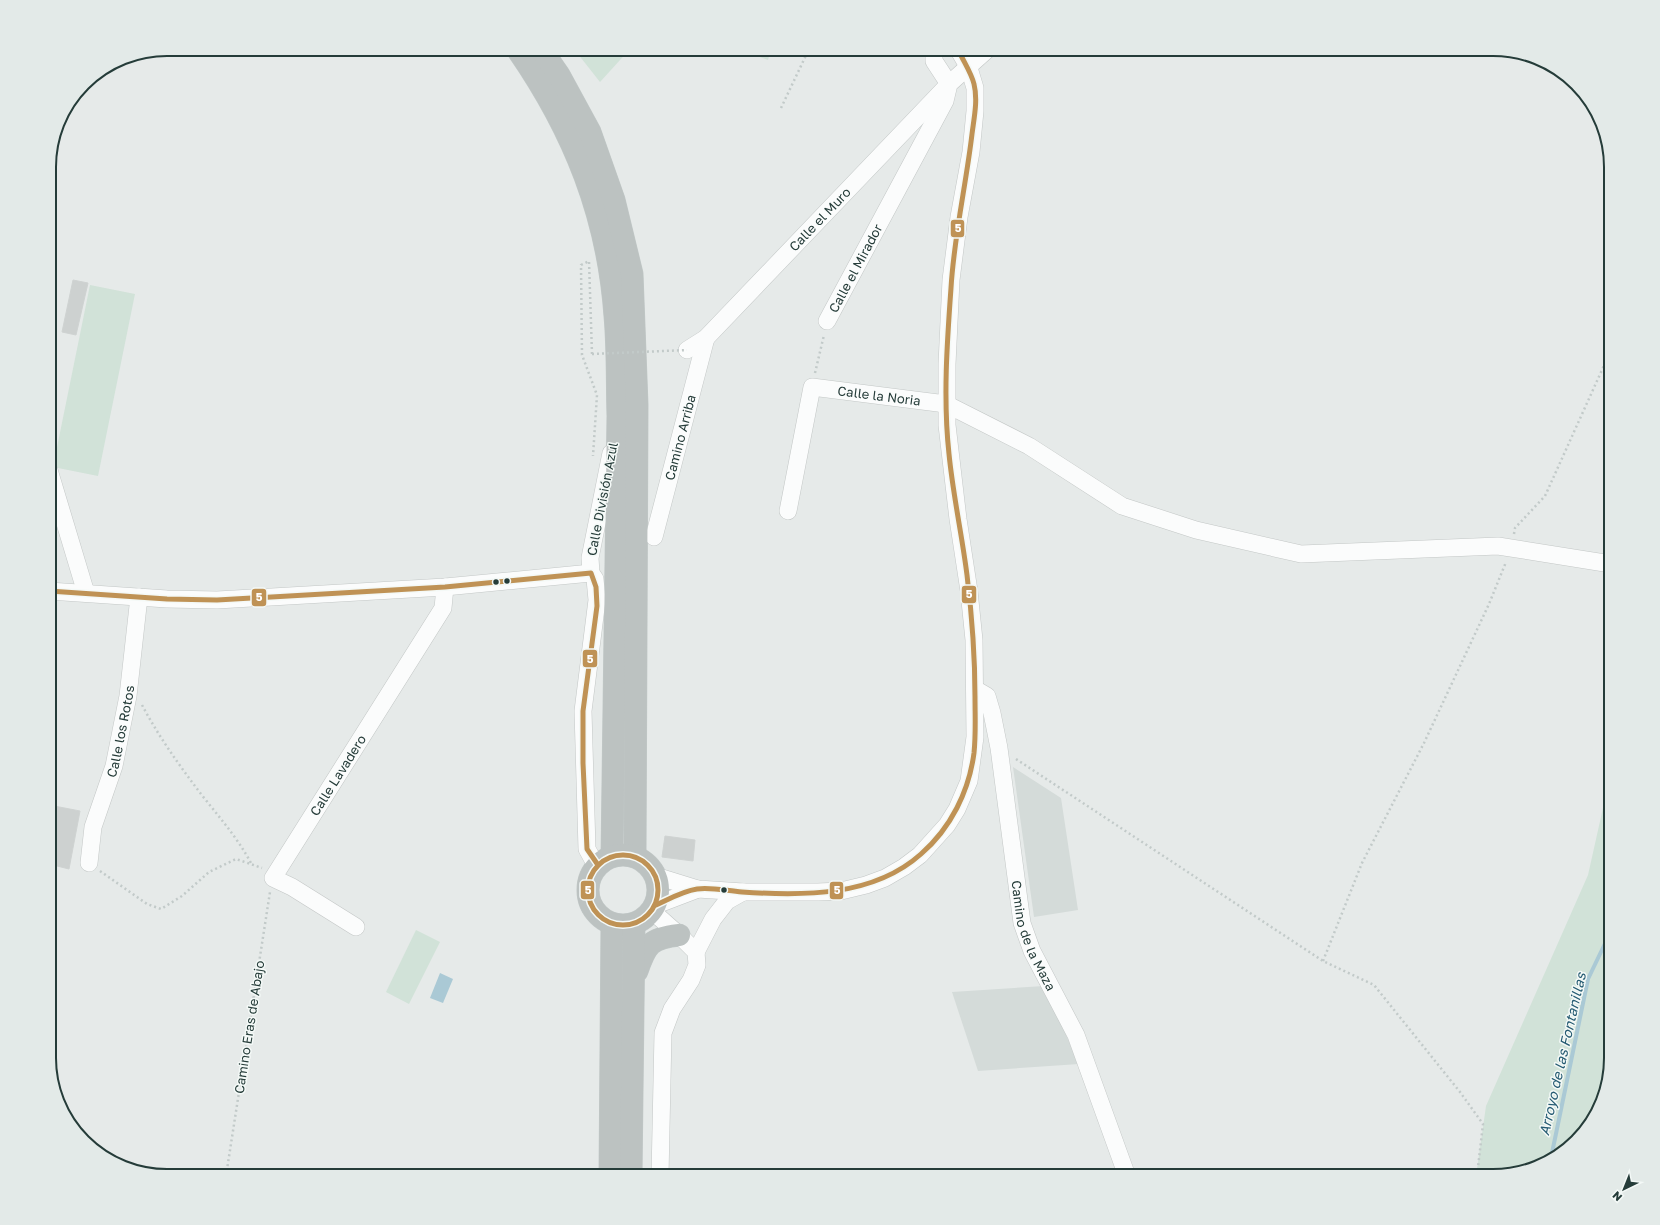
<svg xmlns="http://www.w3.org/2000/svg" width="1660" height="1225" viewBox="0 0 1660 1225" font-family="'Golos Text',sans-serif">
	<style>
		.built { fill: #d4dbd9 }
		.green { fill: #d1e2d8 }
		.water { fill: #aac9d5 }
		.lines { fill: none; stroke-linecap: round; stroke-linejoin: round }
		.stream { stroke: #aac9d5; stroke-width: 4 }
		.building { fill: #cdd1d0; stroke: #cfd3d2 }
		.minor-casing { stroke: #c3c7c6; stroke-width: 18 }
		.highway-casing { stroke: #c2c9c8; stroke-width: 23 }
		.path { stroke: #c2cac9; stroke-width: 2.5; stroke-dasharray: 2 3; stroke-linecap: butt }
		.minor { stroke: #fbfcfc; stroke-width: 17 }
		.highway { stroke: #bcc2c1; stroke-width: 22 }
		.path-bridge { stroke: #c2cac9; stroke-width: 2.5; stroke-dasharray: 2 3; stroke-linecap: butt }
		.bus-1-casing { stroke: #f4f9f7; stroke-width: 8 }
		.bus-1 { stroke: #bf9255; stroke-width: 5 }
		.bus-dot { fill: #253c39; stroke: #f4f9f7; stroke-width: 1.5 }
		.labels { text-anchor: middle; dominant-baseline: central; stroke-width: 3; stroke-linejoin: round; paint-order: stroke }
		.street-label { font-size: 13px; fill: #253c39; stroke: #f4f9f7 }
		.water-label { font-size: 14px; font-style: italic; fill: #255b72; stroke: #f4f9f7 }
		.rim { fill: none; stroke: #253c39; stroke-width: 2 }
		.line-badge { stroke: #f4f9f7; stroke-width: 1.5 }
		.badge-label { font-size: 11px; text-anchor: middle; font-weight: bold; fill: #fff }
	</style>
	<rect width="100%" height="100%" fill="#e6eae9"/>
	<g class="built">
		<path d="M1013 767 1061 798 1078 910 1034 917Z"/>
		<path d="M1044 986 1079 1064 978 1071 952 992Z"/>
	</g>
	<g class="green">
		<path d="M574 49H630L600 82Z"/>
		<path d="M737 49H771L768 60Z"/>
		<path d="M90 285 135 294 98 476 53 467Z"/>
		<path d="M1611 772V1058L1605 1096 1587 1130 1545 1164 1493 1176H1476L1486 1106 1588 875Z"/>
		<path d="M416 930 440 942 409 1004 386 992Z"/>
	</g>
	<path class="water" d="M440 973 453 979 443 1003 430 998Z"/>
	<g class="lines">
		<path class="stream" d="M1549 1161 1552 1153 1588 979 1611 931"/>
	</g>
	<g class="building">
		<path d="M73 280 88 283 76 335 62 332Z"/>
		<path d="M49 805 80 811 69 869 49 864 56 819 49 818Z"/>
		<path d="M665 836 695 840 693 861 662 857Z"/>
	</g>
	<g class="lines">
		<g class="minor-casing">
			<g id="minor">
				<path id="s1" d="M827 321 945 101 949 84 988 49"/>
				<path id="s2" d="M687 350 706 338 949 84 934 61V49"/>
				<path d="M49 470 86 593"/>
				<path id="s3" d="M788 511 812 387 946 404 1029 446 1122 506 1196 530 1301 554 1498 546 1611 564"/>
				<path id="s4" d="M654 537 706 338"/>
				<path d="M49 591 167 599 217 600 445 587 591 573"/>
				<path id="s5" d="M975 689 987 696 992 713 999 748 1022 923 1032 951 1076 1035 1127 1176"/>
				<path id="s6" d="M89 863 93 827 114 766 128 696 139 597"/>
				<path d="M598 865 592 858 587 849 583 711 597 600 595 579 591 573 590 558 611 453"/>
				<path d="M656 876 698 889 743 892H818L841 891 866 885 885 878 904 867 920 855 947 825 957 809 969 781 975 737 974 640 969 591 958 519 947 425V364L951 280 959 217 971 152 975 111V88L969 68 958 49"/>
				<path d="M656 905 698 889"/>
				<path d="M652 911 679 935 696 952 697 965 691 980 672 1009 663 1033 660 1176"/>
				<path id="s7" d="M356 927 292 887 273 878 443 608 445 587"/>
				<path d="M696 952 713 919 727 901 743 892"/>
			</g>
		</g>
		<g class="highway-casing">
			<g id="highway">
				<path d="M517 49C574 131 608 216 615 316 618 349 617 383 618 416L612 856"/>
				<path d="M541 49 559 75 590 132 614 200 632 274 637 405 635 856"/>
				<circle cx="623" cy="890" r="35"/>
				<path d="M637 971C646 945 650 938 679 935"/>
				<path d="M610 1176 612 924"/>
				<path d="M631 1176 634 924"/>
			</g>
		</g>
		<g class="path">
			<path d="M781 108 809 49"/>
			<path d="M592 354 589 261 581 265 582 355 597 395 593 456"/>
			<path d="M815 373 824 335"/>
			<path d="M1514 534 1515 528 1545 496 1611 350"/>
			<path d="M142 705C159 737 179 765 201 794 219 817 237 837 251 863"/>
			<path d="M1016 759 1323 961 1374 985 1460 1092 1483 1124 1477 1176"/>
			<path d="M100 871 147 904 161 909 182 896 209 872 236 859 262 868"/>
			<path d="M1323 961 1362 863 1424 743 1489 604 1506 562"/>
			<path d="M226 1176 270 892"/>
		</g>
		<use href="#minor" class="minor"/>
		<use href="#highway" class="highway"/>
		<path class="path-bridge" d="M592 354 687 350"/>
		<g class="bus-1-casing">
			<g id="bus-1">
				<path d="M49 591 167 599 217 600 445 587 591 573 596 587 597 606 583 711V763L587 849 598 865"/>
				<circle cx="623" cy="890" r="35"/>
				<path d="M656 905C669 899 683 891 697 889 712 887 727 891 742 892 803 896 873 897 921 854 951 828 969 791 974 753 976 734 975 716 975 697 975 656 972 616 967 575 962 535 953 495 949 454 943 399 947 343 951 288 954 236 966 185 972 134 974 118 978 100 974 84 971 72 963 61 958 49"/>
			</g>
		</g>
		<use href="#bus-1" class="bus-1"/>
	</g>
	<g class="bus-dot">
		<circle cx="507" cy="581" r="3.5"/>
		<circle cx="496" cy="582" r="3.5"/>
		<circle cx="724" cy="890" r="3.5"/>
	</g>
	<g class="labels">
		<g class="street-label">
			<text stroke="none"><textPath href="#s2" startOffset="187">Calle el Muro</textPath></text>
			<text stroke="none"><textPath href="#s1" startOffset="60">Calle el Mirador</textPath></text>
			<text stroke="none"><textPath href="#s3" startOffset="194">Calle la Noria</textPath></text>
			<text stroke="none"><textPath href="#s4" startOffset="103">Camino Arriba</textPath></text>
			<text transform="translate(602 499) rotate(-79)">Calle División Azul</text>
			<text stroke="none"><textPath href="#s6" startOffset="136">Calle los Rotos</textPath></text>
			<text stroke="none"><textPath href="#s7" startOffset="218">Calle Lavadero</textPath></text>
			<text stroke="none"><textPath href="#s5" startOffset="259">Camino de la Maza</textPath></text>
			<text transform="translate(249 1027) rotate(-81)">Camino Eras de Abajo</text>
		</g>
		<g class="water-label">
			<text transform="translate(1562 1054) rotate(-77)">Arroyo de las Fontanillas</text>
		</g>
	</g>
	<path d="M0 0H1660V1225H0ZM167 56H1493A111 111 0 0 1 1604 167V1058A111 111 0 0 1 1493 1169H167A111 111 0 0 1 56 1058V167A111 111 0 0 1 167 56Z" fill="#e3eae8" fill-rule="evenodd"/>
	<path class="rim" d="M167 56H1493A111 111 0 0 1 1604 167V1058A111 111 0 0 1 1493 1169H167A111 111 0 0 1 56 1058V167A111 111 0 0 1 167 56Z"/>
	<g class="line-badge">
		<rect x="950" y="219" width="15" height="19" rx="4" fill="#bf9255"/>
		<rect x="961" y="585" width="16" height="19" rx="4" fill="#bf9255"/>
		<rect x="251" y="588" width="16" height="19" rx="4" fill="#bf9255"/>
		<rect x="582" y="649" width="16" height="19" rx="4" fill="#bf9255"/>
		<rect x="580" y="880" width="15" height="20" rx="4" fill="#bf9255"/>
		<rect x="829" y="881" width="15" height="19" rx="4" fill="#bf9255"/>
	</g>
	<g class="badge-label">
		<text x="958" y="232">5</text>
		<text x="969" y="598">5</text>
		<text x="259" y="601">5</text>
		<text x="590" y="663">5</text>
		<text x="588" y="894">5</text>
		<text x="837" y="894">5</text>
	</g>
	<g transform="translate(1624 1189) rotate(223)" stroke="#f4f9f7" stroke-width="3" paint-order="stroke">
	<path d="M0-3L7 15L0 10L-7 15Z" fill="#253c39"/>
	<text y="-6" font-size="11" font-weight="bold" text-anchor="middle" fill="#253c39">N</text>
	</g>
</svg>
